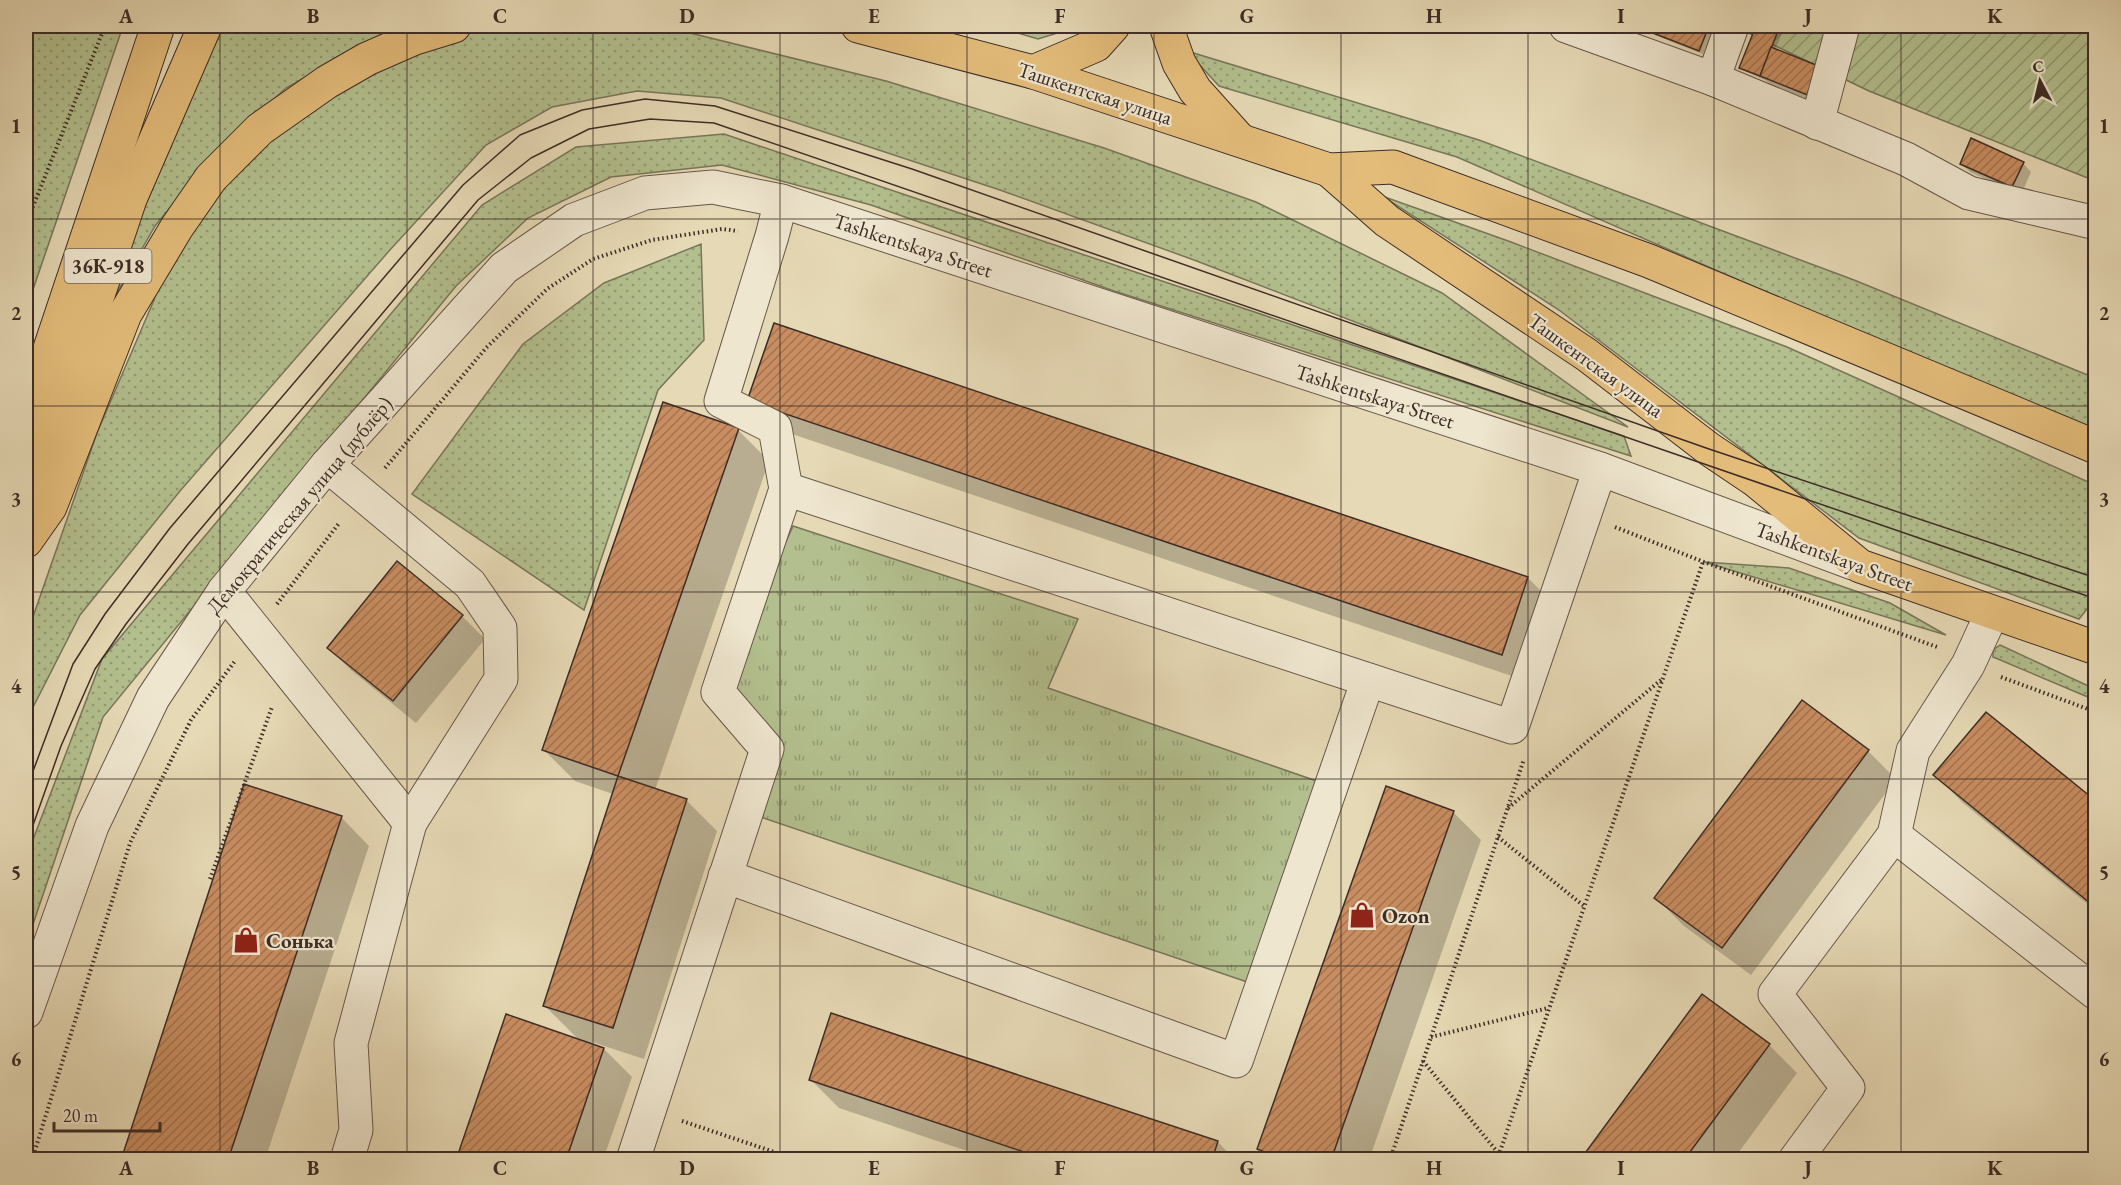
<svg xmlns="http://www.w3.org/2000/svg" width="2121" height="1185" viewBox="0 0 2121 1185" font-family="'EB Garamond',serif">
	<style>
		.grass { fill: url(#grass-dots); stroke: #78765a; stroke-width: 1.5 }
		.park { fill: url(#park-tufts); stroke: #78765a; stroke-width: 1.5 }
		.garden { fill: url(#garden-furrows); stroke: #78765a; stroke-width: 1.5 }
		.shadow { fill: #0003 }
		.building { fill: url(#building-hatch); stroke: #3d2c26; stroke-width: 1.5 }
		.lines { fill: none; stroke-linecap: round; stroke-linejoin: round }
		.minor-casing { stroke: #67574a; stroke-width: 35 }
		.major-casing { stroke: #3d2c26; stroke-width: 35 }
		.path { stroke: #3d2c26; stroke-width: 4; stroke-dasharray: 1.5 3; stroke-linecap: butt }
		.minor { stroke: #efe6cf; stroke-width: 33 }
		.major { stroke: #e3bc7a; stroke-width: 33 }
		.tram { stroke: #3d2c26; stroke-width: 1.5 }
		.grid { fill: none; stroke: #3d2c26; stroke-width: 1.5; stroke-opacity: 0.55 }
		.labels { text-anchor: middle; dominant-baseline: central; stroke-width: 4.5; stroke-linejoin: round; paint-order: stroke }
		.shield { fill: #efe6cf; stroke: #726459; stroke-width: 1.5 }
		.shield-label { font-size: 20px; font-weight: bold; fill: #3d2c26 }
		.street-label { font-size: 21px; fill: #3d2c26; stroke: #efe6cf }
		.poi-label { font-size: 21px; font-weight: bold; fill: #3d2c26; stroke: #efe6cf; text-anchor: start }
		.neatline { fill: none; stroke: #3d2c26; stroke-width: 2 }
		.grid-label { font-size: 20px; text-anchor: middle; font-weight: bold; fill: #3d2c26 }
	</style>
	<defs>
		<pattern id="grass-dots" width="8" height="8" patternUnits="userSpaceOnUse" patternTransform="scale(1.5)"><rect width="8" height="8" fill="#b3bf8e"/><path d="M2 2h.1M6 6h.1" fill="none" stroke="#939b74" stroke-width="1.8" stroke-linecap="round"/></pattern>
		<pattern id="park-tufts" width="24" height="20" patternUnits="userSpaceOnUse" patternTransform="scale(1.5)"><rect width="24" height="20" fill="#b3bf8e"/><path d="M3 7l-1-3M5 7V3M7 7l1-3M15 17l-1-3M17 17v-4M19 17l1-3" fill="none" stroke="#939b74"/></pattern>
		<pattern id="garden-furrows" width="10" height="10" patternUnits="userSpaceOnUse" patternTransform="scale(1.5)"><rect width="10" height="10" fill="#b3bf8e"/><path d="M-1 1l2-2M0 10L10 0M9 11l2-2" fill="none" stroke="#939b74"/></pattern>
		<pattern id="building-hatch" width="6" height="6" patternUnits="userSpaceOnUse" patternTransform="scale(1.5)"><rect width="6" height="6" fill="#c88d60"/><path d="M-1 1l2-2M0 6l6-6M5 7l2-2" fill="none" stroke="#a4734f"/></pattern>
	</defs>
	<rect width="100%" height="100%" fill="#e6d9b5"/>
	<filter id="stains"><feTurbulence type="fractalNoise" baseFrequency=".00333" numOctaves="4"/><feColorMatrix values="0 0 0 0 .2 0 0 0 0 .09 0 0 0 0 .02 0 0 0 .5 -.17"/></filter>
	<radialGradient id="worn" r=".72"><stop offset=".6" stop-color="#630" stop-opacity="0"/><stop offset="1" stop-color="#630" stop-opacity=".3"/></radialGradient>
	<g class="grass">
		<path d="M26 26H123L26 310Z"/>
		<path d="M205 26H416L357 48 286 88 217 151 155 226 99 324Z"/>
		<path d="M523 26H617L686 32 886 81 1104 148 1256 202 1442 293 1628 427 1194 260 1000 190 721 98 637 91 552 107 486 145 389 251 180 491 80 615 26 721V637L97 433 154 300 177 227 253 136 450 34Z"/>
		<path d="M994 26H1075L1074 28 1038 39Z"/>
		<path d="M1187 51 1479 140 1854 280 2095 378V430L1869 337 1457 157 1219 86Z"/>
		<path d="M724 134 1624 436 1631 456 1114 291 871 205 722 165 611 177 528 218 456 286 103 717 26 945V858L102 659 482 205 576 147Z"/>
		<path d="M1382 196 1511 242 1787 347 2095 485V599L2079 619 1859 538 1559 310Z"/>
		<path d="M701 244 704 340 658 390 584 610 412 494 523 344 604 283Z"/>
		<path d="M1704 562 1789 568 1890 603 1946 635Z"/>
		<path d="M2000 645 2095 689V700L1993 657V650Z"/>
	</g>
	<path class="park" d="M793 526 1078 619 1048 688 1331 786 1262 987 746 812 767 749 718 692Z"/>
	<path class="garden" d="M1734 26H2095V181L1869 91Z"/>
	<g class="shadow">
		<path d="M1632 26H1714L1703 54Z"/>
		<path d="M1758 26H1785L1775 50 1818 104 1770 84 1765 80 1745 71 1741 67Z"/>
		<path d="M2023 163 2031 172 2021 195 1970 172 1961 164Z"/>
		<path d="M749 401 1528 578 1556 606 1530 682 777 429Z"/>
		<path d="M738 430 769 461 655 790 686 800 717 831 644 1059 592 1042 591 1045 604 1049 632 1077 603 1160H457L580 1041 545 1006 613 794 575 781 544 750Z"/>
		<path d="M397 563 462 616 485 639 416 723 351 670 329 648Z"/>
		<path d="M1868 751 1896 779 1751 975 1684 926 1656 898Z"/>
		<path d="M1935 775 2096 803V911L1963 803Z"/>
		<path d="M1453 812 1481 840 1369 1160H1270L1259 1149Z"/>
		<path d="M341 817 369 846 265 1160H122Z"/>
		<path d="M1769 1045 1797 1073 1733 1160H1582Z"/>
		<path d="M811 1080 1218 1142 1235 1160H994L839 1108Z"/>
	</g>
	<g class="building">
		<path d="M1635 26H1709L1699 51Z"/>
		<path d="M1756 26H1780L1760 76 1739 68Z"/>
		<path d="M1771 47 1821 67 1810 96 1760 76Z"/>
		<path d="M1971 138 2024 162 2012 187 1960 164Z"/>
		<path d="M774 323 1528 577 1502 655 747 401Z"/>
		<path d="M663 402 739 428 618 776 542 750Z"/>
		<path d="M397 561 463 615 393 701 327 648Z"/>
		<path d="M1802 700 1869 750 1722 948 1654 898Z"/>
		<path d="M1986 712 2096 801V908L1933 775Z"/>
		<path d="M618 776 687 799 613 1028 543 1006Z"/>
		<path d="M244 784 342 816 228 1160H121Z"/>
		<path d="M1386 786 1454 811 1331 1160H1286L1257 1149Z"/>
		<path d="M1702 994 1770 1044 1684 1160H1580Z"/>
		<path d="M831 1013 1218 1141 1212 1160H1048L809 1080Z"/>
		<path d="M506 1014 604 1048 566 1160H456Z"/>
	</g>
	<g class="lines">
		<g class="minor-casing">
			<g id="minor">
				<path d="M1566 26 1713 79 1906 159 1969 193 2096 223"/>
				<path d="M1713 79 1732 26"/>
				<path d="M1817 123 1843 26"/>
				<path d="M781 201 772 236 721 401 775 428 786 489"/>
				<path d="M327 465 470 584 500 628 501 679 410 823"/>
				<path d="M224 591 410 823 351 1043 356 1130 347 1160"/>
				<path d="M1894 835 2096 993"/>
				<path d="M725 876 1236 1061 1368 680"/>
				<path d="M26 1012 92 826 153 698 224 591 327 465 504 268 574 220 645 193 713 187 781 201 1600 469 1853 563"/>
				<path d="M633 1160 767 749 718 692 786 489 1512 727 1600 469"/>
				<path d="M1795 1160 1848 1088 1775 994 1894 835 1913 751 1968 665 1992 613"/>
			</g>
		</g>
		<g class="major-casing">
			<g id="major">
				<path d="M858 26 1033 72 1329 170 1393 167 1649 261 2096 447"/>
				<path d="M1166 26 1179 63 1195 90 1239 139"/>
				<path d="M1033 72 1096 45 1113 26"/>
				<path d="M1329 170 1387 221 1587 355 1709 449 1755 480 1860 566 2096 648"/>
				<path d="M26 420 158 26"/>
				<path d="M26 511 130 199 205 26"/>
				<path d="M26 541 50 507 125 314 177 227 211 178 260 129 327 82 367 59 415 38 454 26"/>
			</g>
		</g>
		<g class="path">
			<path d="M26 224 105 26"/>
			<path d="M385 468 486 348 547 289 593 259 652 240 722 229 738 231"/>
			<path d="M1615 527 1704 562 1937 647"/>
			<path d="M277 604 340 522"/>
			<path d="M2001 677 2096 712"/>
			<path d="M1508 808 1661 680"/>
			<path d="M1498 837 1584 906"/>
			<path d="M210 879 272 707"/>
			<path d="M1431 1037 1548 1008"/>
			<path d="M1423 1061 1499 1154"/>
			<path d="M682 1121 798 1160"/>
			<path d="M32 1160 130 843 191 720 235 661"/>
			<path d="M1390 1160 1524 759"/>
			<path d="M1497 1160 1703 562"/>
		</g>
		<use href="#minor" class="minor"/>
		<use href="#major" class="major"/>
		<g class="tram">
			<path d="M26 790 73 664 105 614 170 528 463 185 520 135 582 110 645 99 715 106 912 169 1709 449 2096 578"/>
			<path d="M26 845 61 746 95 669 126 624 188 544 478 200 531 158 589 129 650 119 714 123 2096 599"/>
		</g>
	</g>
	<path class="grid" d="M220 26V1160M407 26V1160M593 26V1160M780 26V1160M967 26V1160M1154 26V1160M1341 26V1160M1528 26V1160M1714 26V1160M1901 26V1160M26 219H2096M26 406H2096M26 592H2096M26 779H2096M26 966H2096"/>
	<defs>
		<g id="shop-bare" transform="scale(2.07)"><path d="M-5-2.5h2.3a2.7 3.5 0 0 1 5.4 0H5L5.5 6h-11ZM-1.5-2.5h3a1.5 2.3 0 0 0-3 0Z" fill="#8f2418" stroke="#efe6cf" stroke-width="2.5" paint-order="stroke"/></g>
	</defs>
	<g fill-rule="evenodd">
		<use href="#shop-bare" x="1362" y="915"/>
		<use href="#shop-bare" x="246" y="940"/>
	</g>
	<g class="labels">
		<rect class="shield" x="64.5" y="249" width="87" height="34" rx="4.5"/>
		<g class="shield-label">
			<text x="108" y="266">36К-918</text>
		</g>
		<g class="street-label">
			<text transform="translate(1095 93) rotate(18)">Ташкентская улица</text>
			<text transform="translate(913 245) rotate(18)">Tashkentskaya Street</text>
			<text transform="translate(1596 365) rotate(36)">Ташкентская улица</text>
			<text transform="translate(1375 396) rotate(18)">Tashkentskaya Street</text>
			<text transform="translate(299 505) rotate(-50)">Демократическая улица (дублёр)</text>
			<text transform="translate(1834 556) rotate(20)">Tashkentskaya Street</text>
		</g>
		<g class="poi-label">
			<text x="1382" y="915">Ozon</text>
			<text x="266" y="940">Сонька</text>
		</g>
	</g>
	<rect width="2121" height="1185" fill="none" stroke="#e6d9b5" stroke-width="66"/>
	<g transform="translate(2040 81) rotate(353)" stroke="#efe6cf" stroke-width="4.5" paint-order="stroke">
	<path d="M0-4.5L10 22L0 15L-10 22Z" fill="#3d2c26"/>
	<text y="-9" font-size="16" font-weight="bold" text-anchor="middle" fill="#3d2c26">С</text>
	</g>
	<path d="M54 1122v9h106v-9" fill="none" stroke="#3d2c26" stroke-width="3"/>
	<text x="63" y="1122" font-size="18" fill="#3d2c26" stroke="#efe6cf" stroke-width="4.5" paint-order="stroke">20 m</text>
	<rect x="33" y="33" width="2055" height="1119" class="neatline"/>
	<g class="grid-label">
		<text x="126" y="23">A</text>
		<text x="313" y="23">B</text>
		<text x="500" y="23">C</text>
		<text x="687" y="23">D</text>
		<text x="874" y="23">E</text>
		<text x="1060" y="23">F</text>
		<text x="1247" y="23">G</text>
		<text x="1434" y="23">H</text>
		<text x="1621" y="23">I</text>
		<text x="1808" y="23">J</text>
		<text x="1995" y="23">K</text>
		<text x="16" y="133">1</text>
		<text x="2104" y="133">1</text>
		<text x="16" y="320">2</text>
		<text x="2104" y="320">2</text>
		<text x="16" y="506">3</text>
		<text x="2104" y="506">3</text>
		<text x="16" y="693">4</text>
		<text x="2104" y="693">4</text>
		<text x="16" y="879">5</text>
		<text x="2104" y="879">5</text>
		<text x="16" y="1066">6</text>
		<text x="2104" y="1066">6</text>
		<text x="126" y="1175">A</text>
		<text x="313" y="1175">B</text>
		<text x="500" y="1175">C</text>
		<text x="687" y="1175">D</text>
		<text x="874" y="1175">E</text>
		<text x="1060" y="1175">F</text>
		<text x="1247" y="1175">G</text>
		<text x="1434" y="1175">H</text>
		<text x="1621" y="1175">I</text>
		<text x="1808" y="1175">J</text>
		<text x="1995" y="1175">K</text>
	</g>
	<rect width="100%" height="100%" filter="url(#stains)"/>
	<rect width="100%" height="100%" fill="url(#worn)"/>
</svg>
